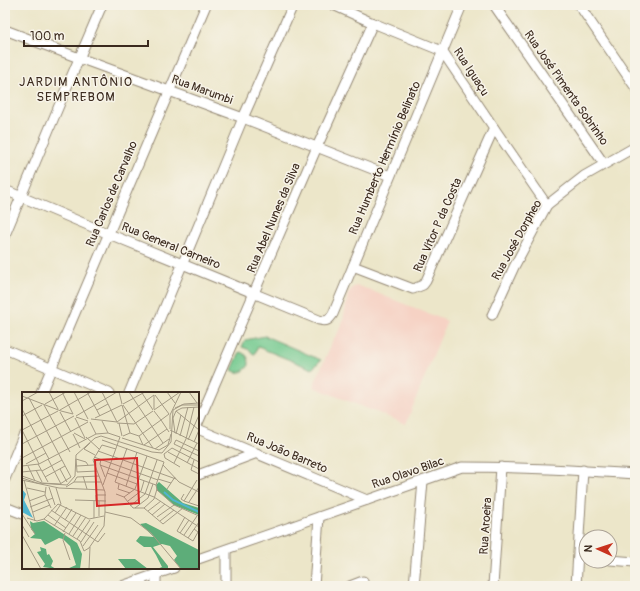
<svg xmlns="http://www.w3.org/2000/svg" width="640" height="591" viewBox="0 0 640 591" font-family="Pangolin,sans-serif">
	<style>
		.built { fill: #f6d2c4 }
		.green { fill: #72c98e; stroke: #567a56 }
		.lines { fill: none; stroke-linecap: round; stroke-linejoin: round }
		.street-casing { stroke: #948874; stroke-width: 11 }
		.street { stroke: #fff; stroke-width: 9 }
		.labels { text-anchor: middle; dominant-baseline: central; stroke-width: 3; stroke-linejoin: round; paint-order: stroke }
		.street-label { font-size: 12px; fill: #3b2a1e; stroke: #f7f3e8 }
		.neighbourhood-label { font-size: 13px; letter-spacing: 1px; fill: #3b2a1e; stroke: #f7f3e8 }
		.inset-river { fill: none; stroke: #50b5cf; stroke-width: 2 }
		.inset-road { fill: none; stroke: #a59b85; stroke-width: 1 }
		.view { fill: #d62828; fill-opacity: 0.15; stroke: #d62828; stroke-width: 2 }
		.inset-edge { fill: none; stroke: #3b2a1e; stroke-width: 2 }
	</style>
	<rect width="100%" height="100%" fill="#f7f3e8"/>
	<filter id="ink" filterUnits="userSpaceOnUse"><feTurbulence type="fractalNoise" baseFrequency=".025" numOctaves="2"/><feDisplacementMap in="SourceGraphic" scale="8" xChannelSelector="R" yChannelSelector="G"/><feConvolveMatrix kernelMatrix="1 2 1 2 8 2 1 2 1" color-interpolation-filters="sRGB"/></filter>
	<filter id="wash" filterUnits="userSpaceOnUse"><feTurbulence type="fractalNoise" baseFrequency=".012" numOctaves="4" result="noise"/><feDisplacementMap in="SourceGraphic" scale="16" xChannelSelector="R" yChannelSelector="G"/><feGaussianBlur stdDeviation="0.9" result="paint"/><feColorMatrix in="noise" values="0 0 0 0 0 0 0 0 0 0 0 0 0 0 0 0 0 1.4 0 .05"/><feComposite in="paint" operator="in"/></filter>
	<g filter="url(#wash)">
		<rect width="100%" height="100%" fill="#ece6c9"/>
		<path class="built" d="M357 286 362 287 447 321 406 424 313 387 333 340 341 328 345 311 348 293 353 287Z"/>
		<g class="green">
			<path d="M265 336 321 360 312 369 258 347 254 355 250 350 242 347 245 340Z"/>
			<path d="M240 352C247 354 249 358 249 365 245 371 239 375 232 370Z"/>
		</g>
	</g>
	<g filter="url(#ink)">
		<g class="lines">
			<g class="street-casing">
				<g id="street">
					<path d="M333 5 373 23 442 51 494 128 547 205"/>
					<path d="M494 5 604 164"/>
					<path d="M579 5 635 87"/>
					<path d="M5 30 79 58 243 118 390 176"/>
					<path d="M5 190 109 234 319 320C327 322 329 320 333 314L462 5"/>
					<path d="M5 235 63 96 102 5"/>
					<path d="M353 266 413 289 423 285 426 281 494 128"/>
					<path d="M492 315 514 267 547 205 584 176 635 147"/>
					<path d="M5 349 109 393"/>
					<path d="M41 393 206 5"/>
					<path d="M129 393 243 118 293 5"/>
					<path d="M198 423 317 147 373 23"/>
					<path d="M198 429 367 500"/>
					<path d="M198 475 257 453"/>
					<path d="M5 479 23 436"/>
					<path d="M5 507 23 514"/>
					<path d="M198 559 462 467C520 467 577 470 635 474"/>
					<path d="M610 560 635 562"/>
					<path d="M122 586 174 568"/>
					<path d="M156 586V574"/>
					<path d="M226 586V550"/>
					<path d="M314 586 319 517"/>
					<path d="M350 586 363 581"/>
					<path d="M414 586 423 481"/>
					<path d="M493 586 501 467"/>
					<path d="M576 586 583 470"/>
				</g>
			</g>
			<use href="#street" class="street"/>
		</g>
	</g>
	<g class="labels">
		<g class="street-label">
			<text transform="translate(471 72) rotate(57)">Rua Iguaçu</text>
			<text transform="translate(566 88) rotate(55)">Rua José Pimenta Sobrinho</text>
			<text transform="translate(202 90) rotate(20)">Rua Marumbi</text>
			<text transform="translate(385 158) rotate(-67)">Rua Humberto Hermínio Belinato</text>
			<text transform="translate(112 194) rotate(-67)">Rua Carlos de Carvalho</text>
			<text transform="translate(274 218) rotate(-67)">Rua Abel Nunes da Silva</text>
			<text transform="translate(438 225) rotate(-66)">Rua Vitor P da Costa</text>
			<text transform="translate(517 240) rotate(-61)">Rua José Dorpheo</text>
			<text transform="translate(171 246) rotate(22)">Rua General Carneiro</text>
			<text transform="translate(287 453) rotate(23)">Rua João Barreto</text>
			<text transform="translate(408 473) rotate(-19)">Rua Olavo Bilac</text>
			<text transform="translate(486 526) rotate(-86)">Rua Aroeira</text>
		</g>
		<g class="neighbourhood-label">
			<text x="76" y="82">JARDIM ANTÔNIO<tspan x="76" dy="15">SEMPREBOM</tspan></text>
		</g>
	</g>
	<g transform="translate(22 392)">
		<rect width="177" height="177" fill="#ece6c9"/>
		<path d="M137 90 161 111 177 116V123L152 113 135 98 134 93ZM8 129 11 131 22 129 55 151 60 162 58 177H45L54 173 48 154 41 147 37 146 23 153 19 147 8 146 13 142 9 137ZM124 131 177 158V177H159L152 168 155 164 148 154 140 152 131 155 146 174V177H135L140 175 134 163 129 155H122L114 149 118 144 132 145 118 132ZM18 155 24 157 25 163 27 162 31 169 29 174 34 177 21 175 23 172 15 160 19 159ZM96 167H113L126 177H104Z" fill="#5dad79"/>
		<path d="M0 97 4 102 2 108 11 126 0 120Z" fill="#50b5cf"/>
		<path class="inset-river" d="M142 100 151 108 177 120"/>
		<path class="inset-road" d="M27 0 36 17M40 0 51 22M52 0 66 27M65 0 78 24M80 0 95 30M97 0 100 12M107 0 141 51M145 0 153 11M167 0 175 11M120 1 131 18M133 3 147 22M0 4 39 19M0 9 16 0M23 12 44 0M101 12 123 0M22 13 48 60M100 13 108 41M101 13 131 56M153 16 162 12 177 11M0 17 27 67M132 17V3M38 18 69 0M75 18 86 12M132 18 158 0M39 19 51 22M154 19 177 38M38 20 49 40M0 24 20 13M54 24 95 0M54 25 66 29M53 26 63 46M73 26 100 13M69 27 95 30M80 29 86 41M68 30 74 42M95 30 132 3M95 31 112 32 131 19M97 31 100 44M148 37V23L159 0M148 38 177 52M147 40 139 28 147 22M52 41 63 47M153 41 151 26 154 19 160 16 177 15M51 42 58 56M154 42 159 23M101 44 108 41 117 44 121 53M117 44 139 28 132 19M158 44 166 15M64 45 77 57M100 46 137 58 146 53 149 42M80 48 142 70 134 93 135 98 152 113 177 124M166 48 177 23M172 50 177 38M68 51 62 57 73 63M0 52 52 24M122 53 145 37M105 56 93 90 132 105 177 135M133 57 147 47M76 59 154 87M177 59 154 48 152 52 177 64M146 60 177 77M72 65 136 88M0 66 66 30M26 67 39 92M79 67 78 72 83 85M172 68 169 78 177 82M152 71 164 47 172 15M165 71 175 51M4 72 24 61M16 72 26 90M17 72 0 38 36 19M66 73 64 70 54 67 55 80 75 79M78 73 134 93M141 73 157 90 177 100M0 74 17 72 74 42 86 41 98 45M6 74 13 89M55 74 72 73M158 75 143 66 142 62 150 56 177 70M38 77 45 90M14 78 20 90M20 79 40 68M0 80 19 78M85 81 115 92M0 84 20 91 38 92 49 85 7 6M61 84 65 97M23 85 43 74M0 86 15 91 45 93 53 84 54 63 73 46 79 44 130 60 140 61 149 50 151 18 160 13H177M136 87 149 91M0 88 37 96 82 98M2 88 13 129M52 90H79M97 92 96 97 108 101M81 93 98 45M104 94 115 60M24 95 23 103 29 116M27 95 33 113M44 95 52 90 55 85 77 84M5 96 23 100M145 97 153 85M94 102 102 105 111 116H122L141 132 161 116M162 102 159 107 162 109 177 114M102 105 113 97 125 64M53 108 84 109M7 109 23 103M74 109V103H84M106 109 119 99 122 89M162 109 175 88M167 110 177 95M108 114 123 102 135 68M8 115 31 106M113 116 126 106 131 92M122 116 132 107 135 97M29 118 76 150 83 141M126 119 139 109M11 120 28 113M83 120 109 126 129 141 159 177M33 121 39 112 34 96M0 122 13 142M26 123 44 136M130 123 143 112M77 124V109M135 125 152 113M163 125 155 139 171 149 176 140 172 137M5 126 15 129 22 127 36 112 67 127 82 124M72 126V109M22 127 58 149 62 159 67 156 82 134 83 120V100L71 68 80 53 94 57M43 128 50 117M138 129 152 118M0 133 7 145M32 134 45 115M41 140 54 121M43 141 41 148 48 168M158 141 167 128M47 142 59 123M0 143 19 177M162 143 175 124M51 144 64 125M166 146 177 130M55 147 68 128M59 150 72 130M61 154 76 133M67 177 68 155"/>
		<path class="view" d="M115 66 117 111 75 114 73 68Z"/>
		<rect width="177" height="177" class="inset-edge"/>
	</g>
	<rect width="640" height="591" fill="none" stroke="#f7f3e8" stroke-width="20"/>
	<g transform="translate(598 549) rotate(273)"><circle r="19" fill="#f7f3e8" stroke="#aca397"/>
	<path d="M0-3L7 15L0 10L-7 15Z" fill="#c8321e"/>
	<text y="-6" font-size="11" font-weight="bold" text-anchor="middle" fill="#3b2a1e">N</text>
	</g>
	<path d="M24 40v6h124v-6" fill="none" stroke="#3b2a1e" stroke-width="2"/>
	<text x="30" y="40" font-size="12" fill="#3b2a1e" stroke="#f7f3e8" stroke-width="3" paint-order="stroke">100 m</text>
</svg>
